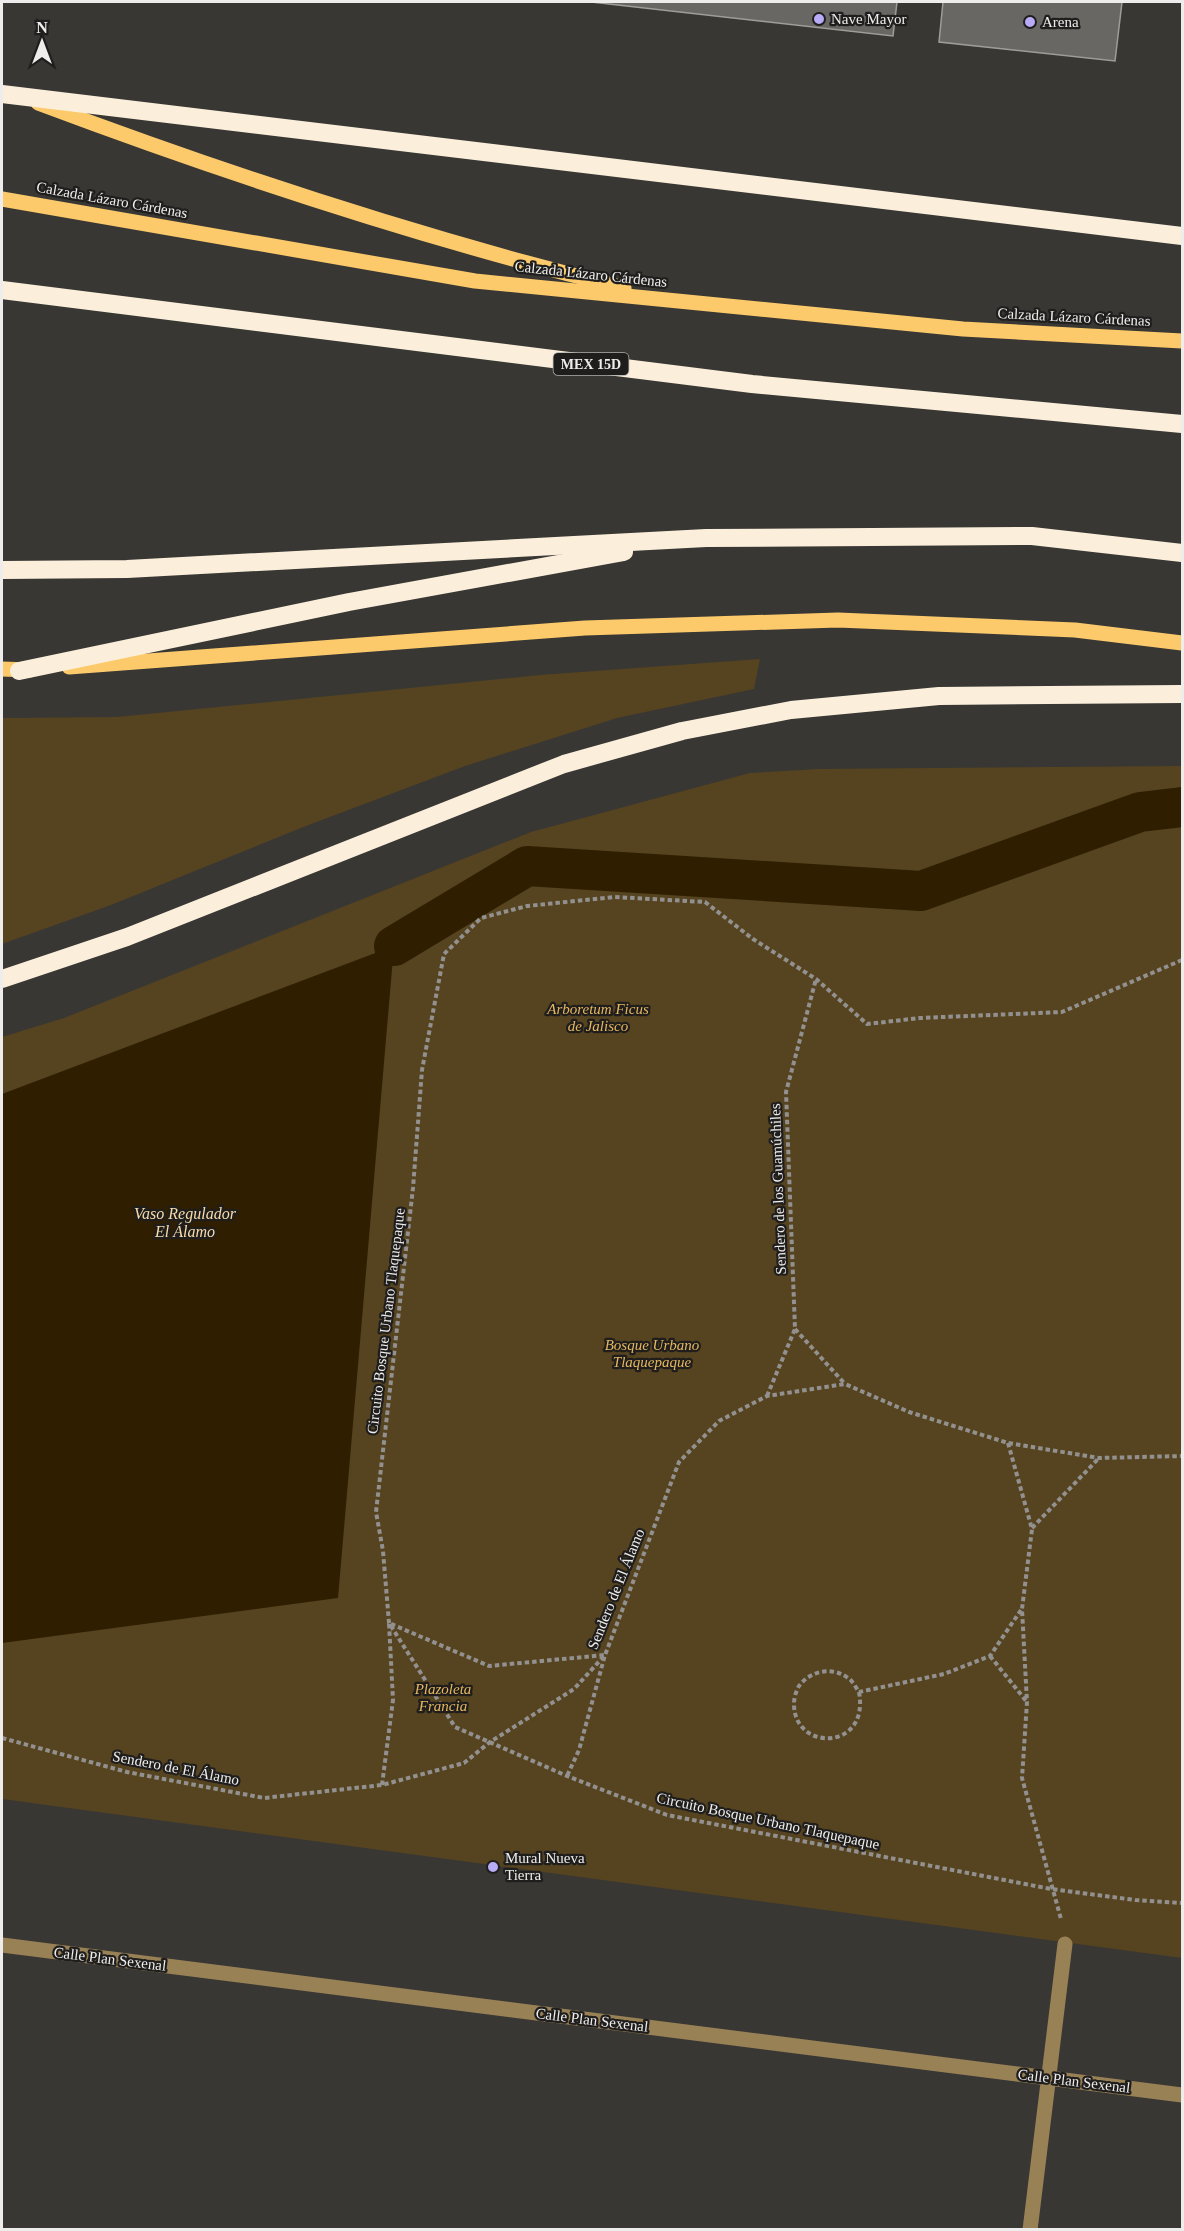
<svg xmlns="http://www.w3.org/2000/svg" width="1184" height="2231" viewBox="0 0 1184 2231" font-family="Georgia,serif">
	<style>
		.green { fill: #564320 }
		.water { fill: #2f1f00 }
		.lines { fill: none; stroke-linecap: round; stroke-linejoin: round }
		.canal { stroke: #2f1f00; stroke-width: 40 }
		.building { fill: #696764; stroke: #9f9d99; stroke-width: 1.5 }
		.path { stroke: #92918f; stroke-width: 4; stroke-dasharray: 4.5 3; stroke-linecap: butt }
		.minor { stroke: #998156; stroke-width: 15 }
		.major { stroke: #fcca6b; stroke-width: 15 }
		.highway { stroke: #fbefdb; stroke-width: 18 }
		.poi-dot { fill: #b8abf7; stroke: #1f1e1d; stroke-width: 2 }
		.labels { text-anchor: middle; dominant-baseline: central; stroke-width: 4.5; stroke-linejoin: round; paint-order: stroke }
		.shield { fill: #1f1e1d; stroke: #b0afad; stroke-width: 1.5 }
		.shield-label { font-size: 14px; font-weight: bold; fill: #eeedeb }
		.poi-label { font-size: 15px; fill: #eeedeb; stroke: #1f1e1d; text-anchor: start }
		.street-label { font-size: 15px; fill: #eeedeb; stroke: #1f1e1d }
		.park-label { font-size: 15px; font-style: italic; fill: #e6b75f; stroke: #1f1e1d }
		.water-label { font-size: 16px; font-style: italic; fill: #f8dcaa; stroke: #1f1e1d }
	</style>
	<rect width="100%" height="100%" fill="#383734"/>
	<g class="green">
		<path d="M760 659 754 689 617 718 465 766 306 826 111 905 2 944V718L117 717 540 675Z"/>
		<path d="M1182 766V1958L2 1799V1037L64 1018 531 832 750 773 818 769Z"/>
	</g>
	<path class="water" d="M394 946 338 1598 2 1643V1094Z"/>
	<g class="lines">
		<path class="canal" d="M394 946 527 866 921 891 1140 812 1182 807"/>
	</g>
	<g class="building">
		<path d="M591 2H897L893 36Z"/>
		<path d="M943 2H1122L1115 61 939 42Z"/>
	</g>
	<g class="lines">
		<g class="path">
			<path d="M1182 960 1062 1012 920 1018 867 1024 816 979 753 939 705 902 615 897 527 906 481 918 444 954 422 1070 413 1188 376 1512 383 1551 389 1623 455 1727 567 1776 667 1815 1051 1889 1135 1900 1182 1903"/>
			<path d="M795 1329 845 1384"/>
			<path d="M767 1396 795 1329 786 1092 816 979"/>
			<path d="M1008 1443 1032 1529 1022 1609 1027 1702 1022 1778 1061 1919"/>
			<path d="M1032 1528 1099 1458"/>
			<path d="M990 1656 1027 1702"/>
			<path d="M859 1692C870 1751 794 1752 794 1704 794 1698 796 1691 799 1686 810 1671 832 1666 848 1678 853 1681 856 1688 859 1692L944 1674 990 1656 1021 1610"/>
			<path d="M2 1738 127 1772 264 1798 382 1785 464 1763 490 1742 574 1689 605 1655 679 1462 719 1421 767 1396 845 1384 909 1412 1008 1443 1099 1458 1182 1456"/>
			<path d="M382 1785 393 1700 389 1623 489 1666 605 1655 579 1750 567 1776"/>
		</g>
		<g class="minor">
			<path d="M2 1945 1182 2095"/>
			<path d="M1030 2230 1065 1944"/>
		</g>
		<g class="major">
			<path d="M38 103C230 175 424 239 624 288"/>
			<path d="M2 199 475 281 963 329 1182 341"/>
			<path d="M69 667 585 628 838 620 1075 630 1182 643"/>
			<path d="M2 669 30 670"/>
		</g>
		<g class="highway">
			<path d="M2 94 1182 236"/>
			<path d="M2 290 752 384 1182 424"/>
			<path d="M2 570 127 569 706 538 1032 536 1182 553"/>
			<path d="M19 671 349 602 624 552"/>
			<path d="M2 979 127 937 564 764 682 731 791 710 939 696 1182 694"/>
		</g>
	</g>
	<g class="poi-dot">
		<circle cx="819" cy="19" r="6"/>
		<circle cx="1030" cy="22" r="6"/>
		<circle cx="493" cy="1867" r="6"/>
	</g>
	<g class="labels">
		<rect class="shield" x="553.5" y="353" width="75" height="22" rx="4.5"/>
		<g class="shield-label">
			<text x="591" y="364">MEX 15D</text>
		</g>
		<g class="poi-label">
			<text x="831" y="19">Nave Mayor</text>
			<text x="1042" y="22">Arena</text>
			<text x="505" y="1858">Mural Nueva<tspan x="505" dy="17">Tierra</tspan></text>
		</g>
		<g class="street-label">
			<text transform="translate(112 200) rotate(10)">Calzada Lázaro Cárdenas</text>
			<text transform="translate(591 274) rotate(6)">Calzada Lázaro Cárdenas</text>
			<text transform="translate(1074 317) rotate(3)">Calzada Lázaro Cárdenas</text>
			<text transform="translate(778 1189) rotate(-92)">Sendero de los Guamúchiles</text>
			<text transform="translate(386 1321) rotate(-83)">Circuito Bosque Urbano Tlaquepaque</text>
			<text transform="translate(616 1589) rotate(-68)">Sendero de El Álamo</text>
			<text transform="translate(176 1768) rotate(11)">Sendero de El Álamo</text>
			<text transform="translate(768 1821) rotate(12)">Circuito Bosque Urbano Tlaquepaque</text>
			<text transform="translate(110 1959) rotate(7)">Calle Plan Sexenal</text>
			<text transform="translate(592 2020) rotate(7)">Calle Plan Sexenal</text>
			<text transform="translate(1074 2081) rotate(7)">Calle Plan Sexenal</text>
		</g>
		<g class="park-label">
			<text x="598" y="1009">Arboretum Ficus<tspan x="598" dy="17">de Jalisco</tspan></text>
			<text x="652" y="1345">Bosque Urbano<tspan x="652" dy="17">Tlaquepaque</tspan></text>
			<text x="443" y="1689">Plazoleta<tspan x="443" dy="17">Francia</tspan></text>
		</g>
		<g class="water-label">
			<text x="185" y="1213">Vaso Regulador<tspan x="185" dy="18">El Álamo</tspan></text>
		</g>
	</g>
	<rect width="1184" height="2231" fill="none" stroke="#eeedeb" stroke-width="6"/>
	<g transform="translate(42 42)" stroke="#1f1e1d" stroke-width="4.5" paint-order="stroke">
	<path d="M0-4.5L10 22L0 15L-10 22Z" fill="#eeedeb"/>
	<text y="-9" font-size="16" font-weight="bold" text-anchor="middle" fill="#eeedeb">N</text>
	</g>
</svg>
